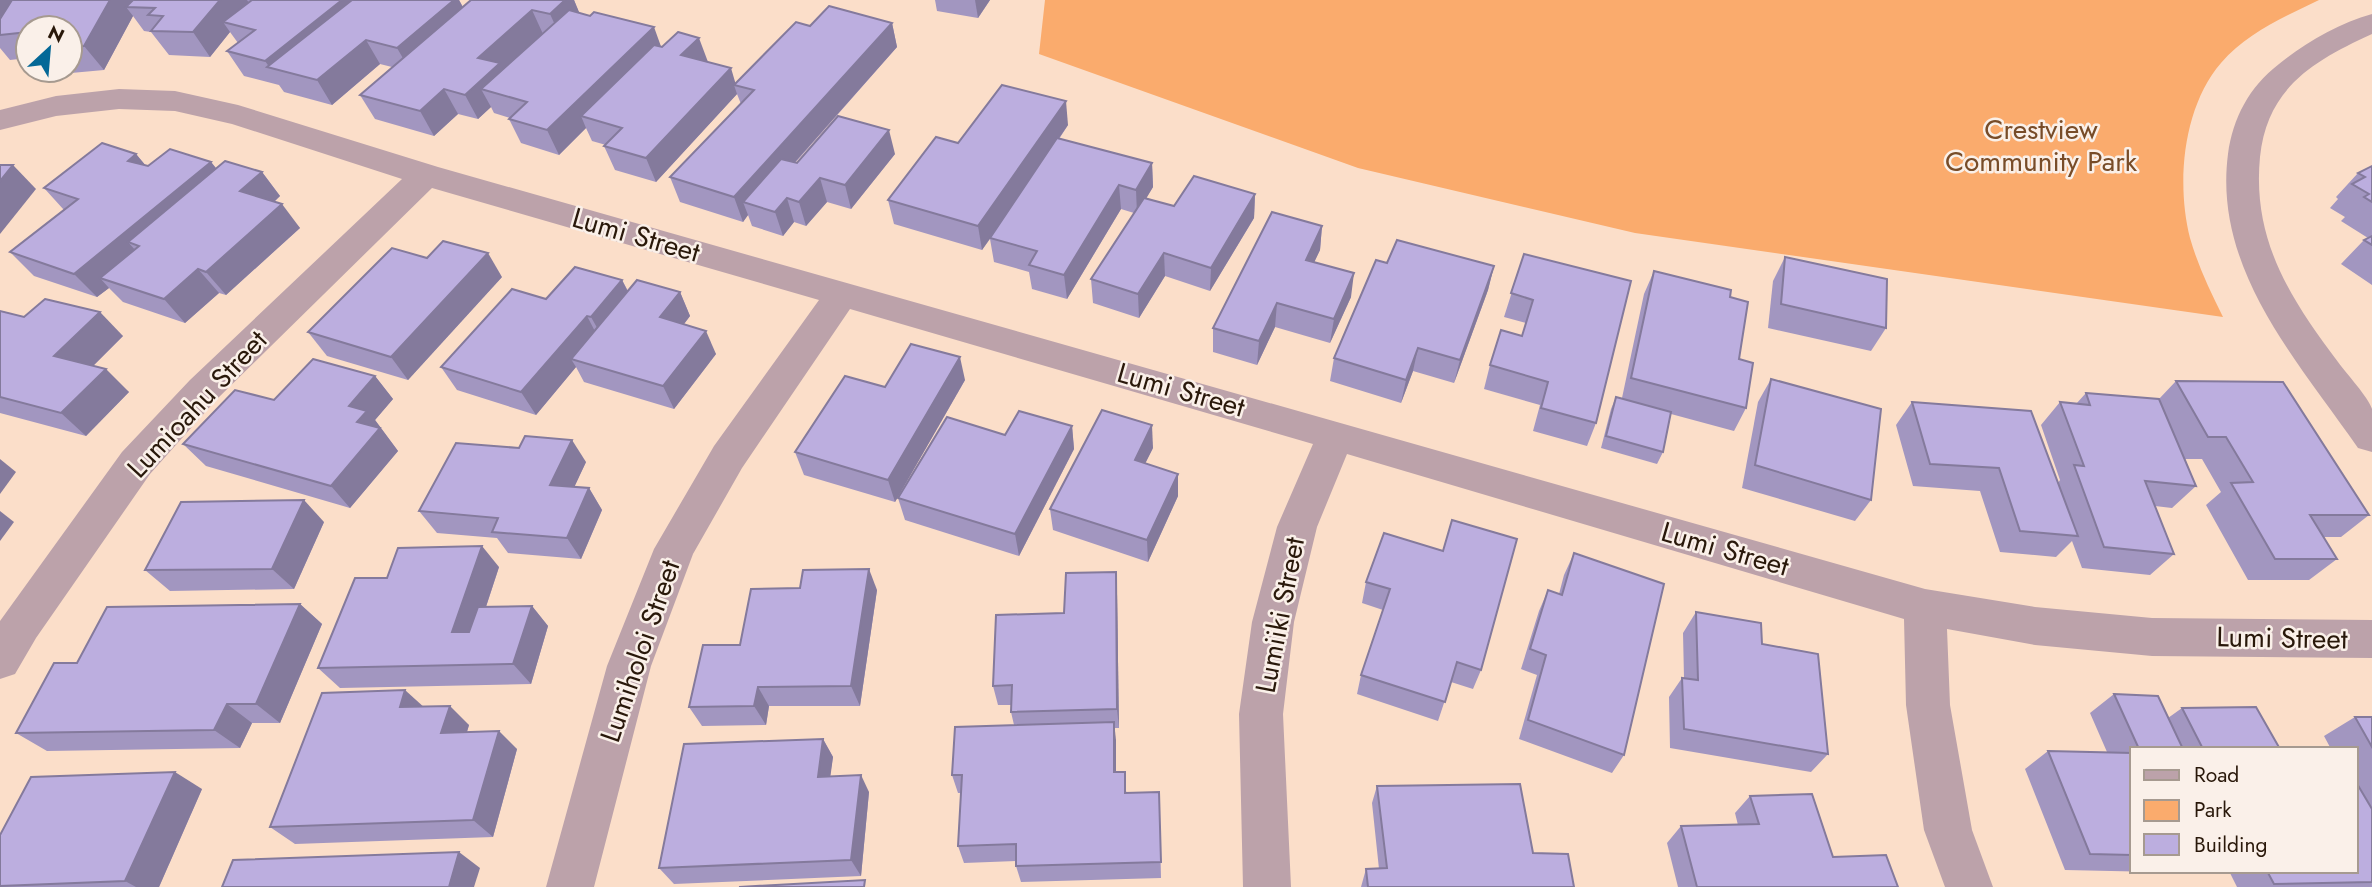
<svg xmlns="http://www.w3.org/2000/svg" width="2372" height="887" viewBox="0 0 2372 887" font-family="Jost,sans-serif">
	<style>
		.green { fill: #faab6d }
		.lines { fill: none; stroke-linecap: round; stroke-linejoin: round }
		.street { fill: #bca2aa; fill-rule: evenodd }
		.wall { fill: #a296c0 }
		.shaded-wall { fill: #847a9c }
		.building { fill: #bcaedf; stroke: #847a9c; stroke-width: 2 }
		.labels { text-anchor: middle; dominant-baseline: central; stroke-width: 5; stroke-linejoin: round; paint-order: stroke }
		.park-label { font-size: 28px; fill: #784c28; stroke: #faf0e9 }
		.street-label { font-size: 28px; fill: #29180a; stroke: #faf0e9 }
	</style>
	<rect width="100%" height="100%" fill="#fbdec9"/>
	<path class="green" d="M1045 0H2319C2284 17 2247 33 2221 63 2183 107 2176 183 2190 238 2198 266 2210 291 2223 317L1635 233 1358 168 1039 54Z"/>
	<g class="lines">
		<g class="street">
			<path d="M2372 14V34C2313 61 2267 88 2260 157 2252 240 2290 298 2338 362 2346 373 2369 398 2372 409 2372 422 2372 439 2372 452L2358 448C2297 360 2213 269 2228 154 2233 118 2249 87 2279 64 2305 43 2339 23 2372 14Z"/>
			<path d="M119 89 175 91 238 105 438 167 1925 589 2035 607 2152 618 2372 620V658L2152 656 2035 645 1947 629 1950 705 1972 830 1993 887H1945L1924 830 1906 705 1904 619 1347 454 1317 527 1294 622 1283 714 1291 887H1243L1239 714 1252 622 1277 527 1313 444 850 309 742 468 693 554 651 666 594 887H546L607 666 654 549 714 446 819 300 432 188 216 400 150 474 36 638 15 674 0 679V621L122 452 190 380 402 179 232 124 175 111 119 109 56 116 0 130V110L56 96Z"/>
		</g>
	</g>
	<g class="wall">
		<path d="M0 0H459L463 7 471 0H574L579 13 661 47 707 62 736 83 810 26 892 23 897 47 795 163 895 154 851 209 827 202 806 226 794 222 783 236 752 226 748 215 743 222 680 202 670 177 741 104 737 94 656 182 615 170 604 146 606 145 592 141 586 128 559 155 521 143 509 119 510 118 494 113 491 107 478 119 458 114 434 136 375 119 360 95 392 67 380 64 332 105 284 92 279 85 244 76 227 51 238 43 230 32 210 57 169 55 151 32 144 31 133 16 104 70 60 74 56 70H70V28H28V58L10 60 0 48V19L2 17H0Z"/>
		<path d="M935 0H990L978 18 937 11Z"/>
		<path d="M1068 125 1059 139 1152 163 1153 187 1146 198 1174 206 1255 194 1254 218 1210 291 1165 276 1139 318 1093 303 1091 279 1134 213 1121 209 1067 299 1032 289 1029 272 994 262 990 239 982 250 894 224 888 200 958 143Z"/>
		<path d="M136 154 146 166H148L211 162 216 168 262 172 280 196 274 202 300 228 226 295 219 293 185 323 123 302 109 288 97 297 34 276 10 252 64 210 44 188Z"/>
		<path d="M2372 166V285L2341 264 2364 240 2368 238 2341 221 2345 217 2330 208 2338 199 2336 197 2358 173Z"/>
		<path d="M1322 226 1320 250 1314 262 1351 297 1330 343 1275 327 1257 365 1213 352V328Z"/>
		<path d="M1524 254 1596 423 1587 446 1533 431 1540 405 1484 389 1490 365 1522 336 1526 323 1504 317Z"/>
		<path d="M1785 257 1886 328 1871 351 1768 328 1773 281Z"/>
		<path d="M1387 263 1494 266 1488 290 1454 383 1413 371 1401 403 1330 381 1334 358Z"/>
		<path d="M1654 271 1730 297 1746 408 1734 431 1671 414 1663 452 1657 464 1601 448 1611 409 1616 397 1622 398 1644 294Z"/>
		<path d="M502 277 408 380 327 356 308 332Z"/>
		<path d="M622 280 628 291 680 292 690 316 684 324 716 354 674 409 584 382 576 367 536 415 457 390 441 367 546 299Z"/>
		<path d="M0 311 24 317 123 336 93 366 129 392 86 436 0 413Z"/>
		<path d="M375 376 393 399 375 420 398 451 350 508 206 466 183 444 274 400Z"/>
		<path d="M1771 379 1871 500 1855 521 1742 488 1758 402Z"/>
		<path d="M965 380 895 502 804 475 795 452 885 387Z"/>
		<path d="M2176 381 2369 515 2341 537H2324L2337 559 2309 580H2248L2206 505 2221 492 2202 459H2185L2196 486 2172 508 2155 506 2174 554 2150 575 2082 568 2072 541 2056 557 2000 552 1980 491 1913 486 1896 425 1912 402 2058 483 2060 480 2041 425 2060 402 2076 404 2086 393 2159 399Z"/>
		<path d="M1072 426 1074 449 1019 556 905 520 898 498 1005 435Z"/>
		<path d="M1153 448 1145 463 1178 474V496L1148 562 1053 530 1050 509Z"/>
		<path d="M586 462 574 487 589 488 602 510 581 559 508 553 497 538 437 533 419 511Z"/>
		<path d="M324 522 294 589 170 591 145 570Z"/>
		<path d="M1384 533 1481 670 1473 689 1451 682 1438 721 1357 694 1361 675 1383 610 1362 603 1366 582Z"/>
		<path d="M1574 553 1624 755 1612 773 1519 739 1537 675 1521 669 1539 611 1548 590 1559 594 1564 575Z"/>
		<path d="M499 567 486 607 532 606 548 626 531 684 340 688 318 668 387 578Z"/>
		<path d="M877 590 860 706H769L766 725 702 726 689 707 740 645Z"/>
		<path d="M1117 593 1119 728H1114L1116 772 1127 793 1159 792 1161 878 1021 882 1016 866V861L964 863 958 846 961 793H958L952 775 1014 725 1011 712V705H998L993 686 1064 613Z"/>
		<path d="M300 604 322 624 280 723H252L240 748 47 751 16 733 77 663Z"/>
		<path d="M1696 612 1762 644 1828 754 1811 772 1670 748 1669 697 1682 678H1684L1683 633Z"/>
		<path d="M2114 694 2168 718 2182 708 2280 749H2132V871H2207L2204 873 2065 870 2025 769 2048 751 2107 752 2090 713Z"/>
		<path d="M422 706 469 725 467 732 517 749 493 837 295 844 270 827Z"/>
		<path d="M2355 717H2372V887H2237L2229 871H2356V749H2331L2324 736Z"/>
		<path d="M823 739 833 757 830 776 869 792 861 876 674 884 659 868Z"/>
		<path d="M1377 786 1533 853 1574 887H1361L1366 869H1379L1372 803Z"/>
		<path d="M202 789 159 887H0V835Z"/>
		<path d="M1750 796 1833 857 1898 887H1678L1667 843 1681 826 1738 825 1735 813Z"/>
	</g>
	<g class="shaded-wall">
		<path d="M0 0H52L0 17Z"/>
		<path d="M110 0H142L126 7 133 16 104 70 84 46Z"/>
		<path d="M220 0H247L251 6 223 22 230 32 210 57 193 32Z"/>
		<path d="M342 0H371L270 68 265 61Z"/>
		<path d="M454 0H459L470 21 411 72 397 48Z"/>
		<path d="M565 0H574L582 19 561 38 550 14Z"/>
		<path d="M975 0H990L978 18Z"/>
		<path d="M532 10 543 34 481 89 491 107 478 119 465 95 478 58Z"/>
		<path d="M892 23 897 47 756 206 743 202 748 215 743 222 734 197Z"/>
		<path d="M654 27 663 52 581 116 586 128 559 155 547 130Z"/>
		<path d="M699 38 708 62 681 55Z"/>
		<path d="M366 40 380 64 332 105 317 80Z"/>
		<path d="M731 68 736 85H734L737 94 656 182 646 158Z"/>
		<path d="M444 89 458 114 434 136 420 111Z"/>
		<path d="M1066 101 1068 125 982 250 978 226Z"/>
		<path d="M889 130 895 154 851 209 845 185Z"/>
		<path d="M136 154 156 178 128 161Z"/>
		<path d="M211 162 230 186 139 246 128 242 143 259 100 278 109 288 97 297 74 274Z"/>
		<path d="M1152 163 1153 187 1137 214 1136 190Z"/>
		<path d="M13 165 36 189 0 234V181Z"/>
		<path d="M262 172 280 196 259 216 240 191Z"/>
		<path d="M820 178 827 202 806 226 799 202Z"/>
		<path d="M1119 185 1121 209 1067 299 1064 275Z"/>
		<path d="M1255 194 1254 218 1210 291 1211 268Z"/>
		<path d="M787 198 794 222 783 236 775 212Z"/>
		<path d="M282 204 300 228 226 295 206 272Z"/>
		<path d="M1322 226 1320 250 1304 284 1306 260Z"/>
		<path d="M488 253 502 277 408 380 391 357Z"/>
		<path d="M1164 253 1165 276 1139 318 1138 294Z"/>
		<path d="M1494 266 1488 290 1454 383 1460 360Z"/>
		<path d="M198 269 219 293 185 323 164 299Z"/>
		<path d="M1354 273 1351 297 1330 343 1334 319Z"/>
		<path d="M622 280 634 304 604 340 591 317Z"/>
		<path d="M680 292 690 316 671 341 660 317Z"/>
		<path d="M1277 303 1275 327 1257 365 1259 341Z"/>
		<path d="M100 312 123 336 79 380 54 356Z"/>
		<path d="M587 316 599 339 571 359 576 367 536 415 521 392Z"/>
		<path d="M706 331 716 354 674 409 663 386Z"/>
		<path d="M1418 348 1413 371 1401 403 1406 380Z"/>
		<path d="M960 357 965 380 895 502 888 480Z"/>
		<path d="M106 369 129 392 86 436 61 413Z"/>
		<path d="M375 376 393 399 375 420 398 451 350 508 331 486 349 406Z"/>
		<path d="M1152 425 1153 448 1136 482 1135 460Z"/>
		<path d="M1072 426 1074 449 1019 556 1015 534Z"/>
		<path d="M572 440 586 462 565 507 550 485Z"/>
		<path d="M0 459 16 472 0 494Z"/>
		<path d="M1178 474V496L1148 562 1147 540Z"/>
		<path d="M589 488 602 510 581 559 567 538Z"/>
		<path d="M304 500 324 522 294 589 272 569Z"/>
		<path d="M0 511 14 522 0 541Z"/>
		<path d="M482 546 499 567 471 652 452 632Z"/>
		<path d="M869 569 877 590 860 706 851 686Z"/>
		<path d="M1116 572 1117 593 1119 728 1117 709Z"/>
		<path d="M300 604 322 624 280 723 256 704Z"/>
		<path d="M532 606 548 626 531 684 513 664Z"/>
		<path d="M758 687 769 706 766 725 754 706Z"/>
		<path d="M405 690 426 709 400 707Z"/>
		<path d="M227 704 252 723 240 748 214 730Z"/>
		<path d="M450 706 469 725 461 751 441 733Z"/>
		<path d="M1114 722 1116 740V790L1114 772Z"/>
		<path d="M499 731 517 749 493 837 473 820Z"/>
		<path d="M823 739 833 757 828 794 818 777Z"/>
		<path d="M175 772 202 789 159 887H136L125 881Z"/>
		<path d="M861 775 869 792 861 876 851 860Z"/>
		<path d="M459 852 480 868 474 887H449Z"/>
	</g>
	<g class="building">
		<path d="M12 0H110L84 46 70 47V28H28V32L0 35V19Z"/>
		<path d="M133 0H220L193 32 151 31 163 16 148 15 155 8 126 7Z"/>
		<path d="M252 0H342L265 61 227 51 255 30 223 22Z"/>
		<path d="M352 0H454L397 48 366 40 317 80 267 67Z"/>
		<path d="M471 0H565L550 14 532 10 478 58 500 63 465 95 444 89 420 111 360 95Z"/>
		<path d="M829 6 892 23 734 197 670 177 754 90 734 85 796 22 810 26Z"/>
		<path d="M569 10 590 16 594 12 654 27 547 130 509 119 527 102 481 89Z"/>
		<path d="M678 32 699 38 681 55 731 68 646 158 604 146 622 128 581 116 654 45 662 47Z"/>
		<path d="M1002 85 1066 101 978 226 888 200 936 137 958 143Z"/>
		<path d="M838 116 889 130 845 185 820 178 799 202 787 198 775 212 743 202 781 159 797 163Z"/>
		<path d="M1057 138 1152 163 1136 190 1119 185 1064 275 1029 265 1037 251 990 238Z"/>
		<path d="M102 143 136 154 128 161 148 166 170 149 211 162 74 274 10 252 78 199 44 188Z"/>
		<path d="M225 161 262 172 240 191 282 204 206 272 198 269 164 299 100 278 139 246 128 242Z"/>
		<path d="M0 165H13L0 181Z"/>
		<path d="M2372 166V202L2364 197 2369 194 2352 184 2365 177 2358 173Z"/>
		<path d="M1194 176 1255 194 1211 268 1164 253 1138 294 1091 279 1144 198 1174 206Z"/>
		<path d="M1272 212 1322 226 1306 260 1354 273 1334 319 1277 303 1259 341 1213 328Z"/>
		<path d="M2372 236V245L2364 240Z"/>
		<path d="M1397 240 1494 266 1460 360 1418 348 1406 380 1334 358 1376 260 1387 263Z"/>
		<path d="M443 241 488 253 391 357 308 332 392 248 427 258Z"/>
		<path d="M1524 254 1631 281 1596 423 1541 408 1548 382 1490 365 1501 330 1522 336 1533 300 1511 293Z"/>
		<path d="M1785 257 1887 279 1886 328 1781 304Z"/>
		<path d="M575 267 622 280 591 317 587 316 521 392 441 367 512 289 546 299Z"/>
		<path d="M1654 271 1731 290 1730 297 1748 302 1739 359 1753 363 1746 408 1631 378Z"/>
		<path d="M637 280 680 292 660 317 706 331 663 386 571 359Z"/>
		<path d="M45 299 100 312 54 356 106 369 61 413 0 397V311L24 317Z"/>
		<path d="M911 344 960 357 888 480 795 452 845 376 885 387Z"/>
		<path d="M313 359 375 376 349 406 367 411 357 422 380 428 331 486 183 444 235 390 274 400Z"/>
		<path d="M1771 379 1881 409 1871 500 1755 465Z"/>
		<path d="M2176 381 2283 382 2369 515H2310L2337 559H2275L2231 483 2253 482 2226 437H2208Z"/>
		<path d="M2086 393 2159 399 2196 486 2145 481 2174 554 2104 547 2074 465 2084 466 2060 402 2090 405Z"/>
		<path d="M1616 397 1671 412 1663 452 1606 436Z"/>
		<path d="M1912 402 2031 411 2078 536 2020 531 1999 468 1930 464Z"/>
		<path d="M1102 410 1152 425 1135 460 1178 474 1147 540 1050 509Z"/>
		<path d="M1019 411 1072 426 1015 534 898 498 947 417 1005 435Z"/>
		<path d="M525 436 572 440 550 485 589 488 567 538 492 532 498 518 419 511 456 443 519 448Z"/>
		<path d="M304 500 272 569 145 570 181 502Z"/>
		<path d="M1452 520 1517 539 1481 670 1457 662 1445 702 1361 675 1390 589 1366 582 1384 533 1443 551Z"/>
		<path d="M482 546 452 632H469L478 607 532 606 513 664 318 668 355 578H387L398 548Z"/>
		<path d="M1574 553 1664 584 1624 755 1528 720 1546 655 1530 649 1548 590 1562 595Z"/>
		<path d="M869 569 851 686 758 687 754 706 689 707 703 645H740L751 589 800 588 803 570Z"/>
		<path d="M1116 572 1117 709 1011 712 1012 685 993 686 996 615 1064 613 1066 573Z"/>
		<path d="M300 604 256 704H227L214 730 16 733 54 663H77L107 607Z"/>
		<path d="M1696 612 1761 623 1762 644 1818 654 1828 754 1684 729 1682 678 1698 680Z"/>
		<path d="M405 690 400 707 450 706 441 733 499 731 473 820 270 827 322 693Z"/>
		<path d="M2114 694 2158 696 2183 749H2139Z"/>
		<path d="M2256 707 2280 749H2203L2182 708Z"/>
		<path d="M2355 717H2372V747Z"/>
		<path d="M1114 722V772H1125V793L1159 792 1161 862 1016 866V844L958 846 962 775H952L955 727Z"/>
		<path d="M823 739 818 777 861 775 851 860 659 868 684 744Z"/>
		<path d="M2048 751 2132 753V855L2090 854Z"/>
		<path d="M175 772 125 881 0 886V835L31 777Z"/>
		<path d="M2356 782 2372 809V882L2274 884 2267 871H2356Z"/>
		<path d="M1520 784 1533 853 1568 854 1574 887H1368L1366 869 1387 868 1377 786Z"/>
		<path d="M1812 794 1833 857 1886 855 1898 887H1697L1681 826 1759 824 1750 796Z"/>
		<path d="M459 852 449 887H222L233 860Z"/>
		<path d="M865 880 864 887H739Z"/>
	</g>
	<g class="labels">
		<g class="park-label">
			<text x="2041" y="129">Crestview<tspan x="2041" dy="32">Community Park</tspan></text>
		</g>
		<g class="street-label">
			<text transform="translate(636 235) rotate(16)">Lumi Street</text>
			<text transform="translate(1181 390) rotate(16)">Lumi Street</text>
			<text transform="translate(197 404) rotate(-47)">Lumioahu Street</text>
			<text transform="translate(1725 549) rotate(16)">Lumi Street</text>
			<text transform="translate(1280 615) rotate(-79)">Lumiiki Street</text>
			<text transform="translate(2282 638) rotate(1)">Lumi Street</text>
			<text transform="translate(640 651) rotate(-71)">Lumiholoi Street</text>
		</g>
	</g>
	<rect x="2130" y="747" width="228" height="126" fill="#faf0e9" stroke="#a69a90" stroke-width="2"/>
	<rect x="2144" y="770" width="35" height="10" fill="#bca2aa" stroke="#a69a90" stroke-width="2"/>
	<text x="2194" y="782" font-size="21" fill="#29180a">Road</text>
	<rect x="2144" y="800" width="35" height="21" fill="#faab6d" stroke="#a69a90" stroke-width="2"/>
	<text x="2194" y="817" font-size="21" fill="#29180a">Park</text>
	<rect x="2144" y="834" width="35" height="21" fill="#bcaedf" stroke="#a69a90" stroke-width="2"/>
	<text x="2194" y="852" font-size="21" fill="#29180a">Building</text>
	<g transform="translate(49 49) rotate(26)"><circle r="33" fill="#faf0e9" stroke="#a69a90" stroke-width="2"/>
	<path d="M0-5L12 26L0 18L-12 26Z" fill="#046897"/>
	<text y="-10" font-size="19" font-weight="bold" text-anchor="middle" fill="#29180a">N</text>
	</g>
</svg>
